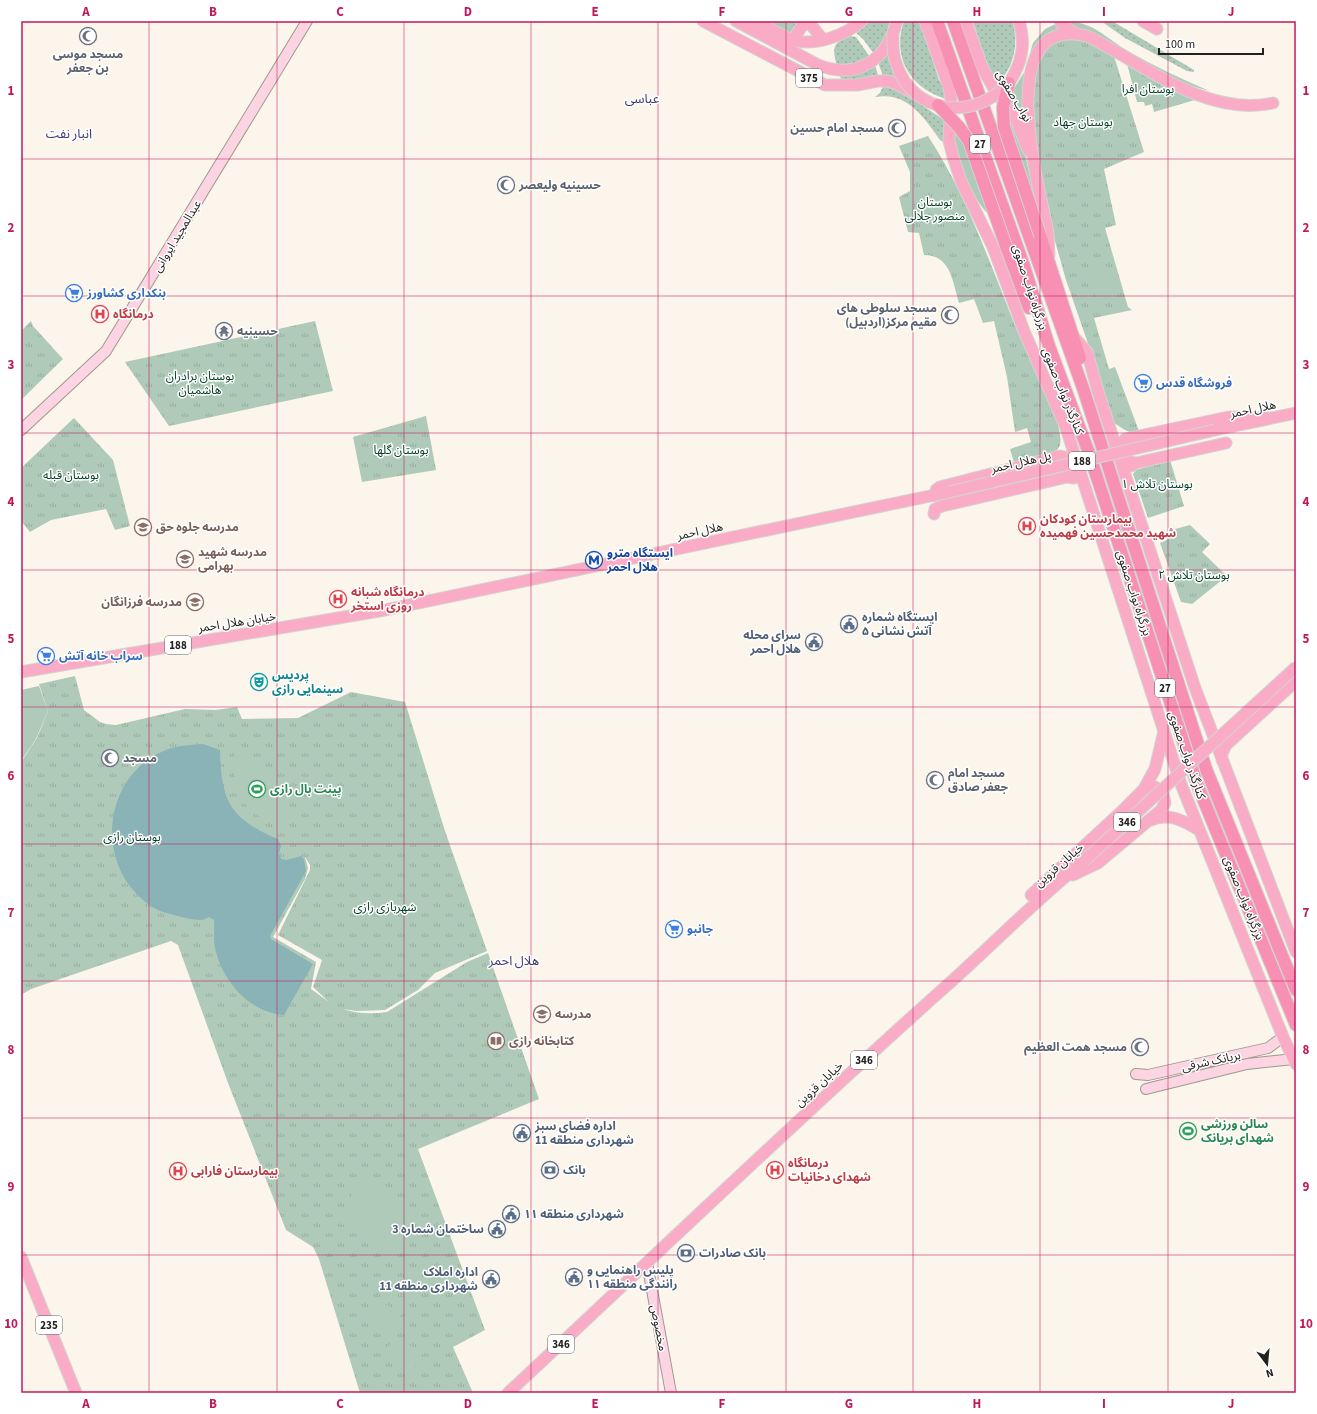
<svg xmlns="http://www.w3.org/2000/svg" width="1317" height="1414" font-family="'Source Sans 3','Noto Sans Arabic',sans-serif">
<style>
.grass{fill:url(#grass-dots)}
.park{fill:url(#park-tufts);fill-rule:evenodd}
.garden{fill:#b0cab9}
.water{fill:#89b3b7}
.lines{fill:none;stroke-linecap:round;stroke-linejoin:round}
.secondary-casing{stroke:#9e988f;stroke-width:12}
.primary-casing{stroke:#d3d3d2;stroke-width:13}
.trunk-casing{stroke:#d3d3d2;stroke-width:14}
.secondary{stroke:#fdd5e2;stroke-width:10}
.primary{stroke:#faacc6;stroke-width:11}
.trunk{stroke:#f890b3;stroke-width:12}
.primary-bridge-casing{stroke:#d3d3d2;stroke-width:13;stroke-linecap:butt}
.trunk-bridge-casing{stroke:#d3d3d2;stroke-width:14;stroke-linecap:butt}
.primary-bridge{stroke:#faacc6;stroke-width:11}
.trunk-bridge{stroke:#f890b3;stroke-width:12}
.grid{fill:none;stroke:#c2185b;stroke-width:1;stroke-opacity:0.55}
.labels{text-anchor:middle;stroke-width:3;stroke-linejoin:round;paint-order:stroke}
.shield{fill:#fff;stroke:#656462;stroke-width:1}
.shield-label{font-size:11px;font-weight:bold;fill:#23211e}
.worship-label{font-size:12px;font-weight:bold;fill:#5b616d;stroke:#fff;text-anchor:start}
.park-label{font-size:12px;fill:#034125;stroke:#fff}
.street-label{font-size:12px;fill:#23211e;stroke:#fff}
.shop-label{font-size:12px;font-weight:bold;fill:#366cbe;stroke:#fff;text-anchor:start}
.health-label{font-size:12px;font-weight:bold;fill:#be3a42;stroke:#fff;text-anchor:start}
.education-label{font-size:12px;font-weight:bold;fill:#785e54;stroke:#fff;text-anchor:start}
.transit-label{font-size:12px;font-weight:bold;fill:#164399;stroke:#fff;text-anchor:start}
.service-label{font-size:12px;font-weight:bold;fill:#4e5e75;stroke:#fff;text-anchor:start}
.culture-label{font-size:12px;font-weight:bold;fill:#0d838f;stroke:#fff;text-anchor:start}
.leisure-label{font-size:12px;font-weight:bold;fill:#27864d;stroke:#fff;text-anchor:start}
.neighbourhood-label{font-size:13px;fill:#3d3874;stroke:#fff}
.neatline{fill:none;stroke:#c2185b;stroke-width:1.5}
.grid-label{font-size:13px;text-anchor:middle;font-weight:bold;fill:#c2185b}
</style>
<defs>
<pattern id="grass-dots" width="8" height="8" patternUnits="userSpaceOnUse"><rect width="8" height="8" fill="#b0cab9"/><path d="M2 2h.1M6 6h.1" fill="none" stroke="#97ad9f" stroke-width="1.8" stroke-linecap="round"/></pattern>
<pattern id="park-tufts" width="24" height="20" patternUnits="userSpaceOnUse"><rect width="24" height="20" fill="#b0cab9"/><path d="M3 7l-1-3M5 7V3M7 7l1-3M15 17l-1-3M17 17v-4M19 17l1-3" fill="none" stroke="#97ad9f"/></pattern>
</defs>
<rect width="100%" height="100%" fill="#fbf5eb"/>
<!-- grass -->
<path class="grass" d="M867,21H890L886,36L874,54L863,39L854,31Z
M904,21H920L939,80L944,86L949,100C912,90 891,59 904,21Z
M973,21H1012L1013,23C1019,48 1013,69 995,87C986,65 980,43 973,21Z
M1101,21H1112L1194,70V72L1187,71L1125,38Z
M850,36L856,37L870,57L859,63L837,66C832,48 832,43 850,36Z
M887,49L901,81L883,76L878,62Z
M875,65L878,75L843,82L839,75H848Z
M883,86L895,87L947,122V142L941,141C924,118 908,91 875,97L880,93Z"/>
<!-- park -->
<path class="park" d="M764,21H802L793,34Z
M1075,36L1113,53L1144,152L1104,169L1116,225L1105,228L1128,307L1132,310L1094,318L1109,369L1115,367L1139,431L1134,434L1125,430L1114,423L1107,408L1092,355L1066,280L1042,195L1033,132V77L1045,47L1053,41Z
M1126,60L1198,99L1154,112L1152,104L1145,106L1144,102H1137Z
M928,136C968,197 991,267 1019,335C1029,358 1065,422 1060,445C1057,457 1026,462 1015,466L1010,449L1031,442L1027,428L1015,432L1007,377L994,321L983,323L974,299L959,303C952,281 951,255 924,255L919,233L908,232L899,197L910,191V172L899,146Z
M31,321L33,326L63,359L21,400V331Z
M315,321L333,391L169,426L125,362Z
M426,416L436,470L362,482L353,437Z
M74,418L113,460L130,526L115,530L106,509L51,520L30,532L21,521V468Z
M1170,460L1184,506L1148,518L1133,474L1136,470Z
M1190,525L1210,544L1202,552L1227,576L1192,604L1181,602L1160,543L1177,535L1175,529Z
M75,676L84,710L100,722L106,724L116,725L185,709L216,710L237,707L242,719L298,718L351,692L405,702L445,831L487,951L435,973L418,990L385,1010L356,1011L343,1009C358,1014 372,1014 387,1012L467,962L488,953L539,1099L418,1149L485,1330L453,1347L473,1393H360L319,1259L313,1247L286,1230L228,1083L178,945L171,941L31,989L21,995V762L37,738L48,711L39,684ZM305,857L310,865V870L278,935L322,960L313,987L329,1002L311,989L316,962L273,937L305,879L308,868Z"/>
<!-- garden -->
<path class="garden" d="M1062,21C1093,21 1103,36 1128,51C1154,66 1181,79 1210,91L1180,83L1082,31C1073,28 1066,31 1057,32C1016,40 1032,89 1023,116L1015,109L1035,199L1011,132L1008,112L1013,90L1025,71L1033,43L1045,29Z
M951,126L961,137L986,202L987,213C963,185 960,160 951,126Z
M1107,266L1116,296L1098,302L1091,271Z
M39,686L48,711L36,739L21,761V690Z
M235,748C266,766 283,789 286,826C278,824 269,822 262,818C236,805 232,775 235,748Z
M361,1179L418,1213L394,1254L337,1221Z
M375,1299L402,1313L392,1330L366,1316Z
M394,1337L423,1352L413,1371L384,1355Z"/>
<!-- water -->
<path class="water" d="M203,744L220,750C221,801 230,819 278,839L281,846L279,853L281,859L287,860L301,856L304,859L306,871L270,936L271,939L313,964L284,1015C249,1013 222,980 215,948C213,938 215,929 214,920L209,917C206,918 204,920 201,920C192,920 182,917 174,915C168,913 161,912 156,909C146,904 136,894 129,885C95,838 114,765 172,748C182,745 193,745 203,744Z"/>
<g class="lines">
<!-- secondary casing -->
<g class="secondary-casing">
<path id="secondary" d="M21,430L106,351L307,21
M1136,1074L1148,1075L1268,1048L1283,1037
M1146,1089L1247,1064L1294,1059
M647,1263L671,1393"/>
</g>
<!-- primary casing -->
<g class="primary-casing">
<path id="primary" d="M703,21L825,85H857L878,81H888L897,84L915,94
M736,21L818,65C857,80 886,61 897,21
M756,21C768,27 780,35 792,40C815,47 845,35 862,21
M808,21L823,40
M925,21L949,87L951,99L949,141L954,160L961,181L993,247L1024,331L1066,428L1181,784L1283,1037L1296,1064
M966,21L982,67L993,87L1017,122L1028,150
M1060,21L1063,26L1075,33
M1143,21L1157,29
M793,40L805,21
M1009,83C1022,63 1026,44 1019,21
M1049,255C1048,246 1049,237 1047,228C1038,184 992,12 1087,36C1143,63 1206,118 1273,103
M1074,337L1087,352L1099,395L1195,688L1296,952
M1215,430L1296,413
M1136,463C1122,461 1115,452 1125,439L1229,417L1271,418
M1131,466L1136,463L1226,443
M936,490L940,487L1060,456L1069,458L1073,468L1071,473L1067,477
M934,514L935,509L942,506L1067,477L1074,478
M21,672L385,610L949,492
M1222,760V753L1226,745L1296,681
M1151,820C1169,812 1184,821 1199,830
M1073,875L1098,863L1161,810L1165,803L1163,793L1155,787L1144,789
M1031,895L1121,812L1144,789L1155,769L1164,731
M21,1257L76,1393
M508,1393C653,1258 796,1120 944,988C991,946 1035,901 1084,861"/>
</g>
<!-- trunk casing -->
<g class="trunk-casing">
<path id="trunk" d="M937,21L1024,266L1049,346L1089,453L1197,784L1296,1025
M953,21L1084,391L1206,769L1296,990
M1040,235L1080,358
M1006,246L1029,308"/>
</g>
<!-- secondary -->
<use href="#secondary" class="secondary"/>
<!-- primary -->
<use href="#primary" class="primary"/>
<!-- trunk -->
<use href="#trunk" class="trunk"/>
<!-- primary-bridge casing -->
<g class="primary-bridge-casing">
<path id="primary-bridge" d="M893,33C893,43 892,53 896,63C913,116 974,121 1009,83
M949,492L1215,430
M1084,861L1296,667"/>
</g>
<!-- trunk-bridge casing -->
<g class="trunk-bridge-casing">
<path id="trunk-bridge" d="M1009,83L1003,107L1004,127L1040,235
M938,105L959,127L969,141L1006,246"/>
</g>
<!-- primary-bridge -->
<use href="#primary-bridge" class="primary-bridge"/>
<!-- trunk-bridge -->
<use href="#trunk-bridge" class="trunk-bridge"/>
</g>
<!-- grid -->
<path class="grid" d="M149,21V1393M277,21V1393M404,21V1393M531,21V1393M658,21V1393M786,21V1393M913,21V1393M1040,21V1393M1168,21V1393M21,159H1296M21,296H1296M21,433H1296M21,570H1296M21,707H1296M21,844H1296M21,981H1296M21,1118H1296M21,1255H1296"/>
<!-- icons -->
<defs>
<g id="mosque-ring" transform="scale(0.9)"><circle r="9.5" fill="#fff" stroke="#6b7280" stroke-width="1.5"/><path d="M3.5-4.9A6 6 0 1 0 3.5 4.9A5 5 0 1 1 3.5-4.9Z" fill="#6b7280"/></g>
<g id="supermarket-ring" transform="scale(0.9)"><circle r="9.5" fill="#fff" stroke="#3f7fe0" stroke-width="1.5"/><path d="M-6-5.5h2.5l.6 2H6L4.5 2H-2.5L-4.4-4H-6ZM-1.5 3.2a1.3 1.3 0 1 0 .1 0ZM3 3.2a1.3 1.3 0 1 0 .1 0Z" fill="#3f7fe0"/></g>
<g id="hospital-ring" transform="scale(0.9)"><circle r="9.5" fill="#fff" stroke="#e0444e" stroke-width="1.5"/><path d="M-5-5h3v3.5h4V-5h3V5h-3V1.5h-4V5h-3Z" fill="#e0444e"/></g>
<g id="temple-ring" transform="scale(0.9)"><circle r="9.5" fill="#fff" stroke="#6b7280" stroke-width="1.5"/><path d="M0-6L5-2H3V0L6.5 2.5H4V6H1.5V3h-3V6H-4V2.5H-6.5L-3 0V-2H-5Z" fill="#6b7280"/></g>
<g id="school-ring" transform="scale(0.9)"><circle r="9.5" fill="#fff" stroke="#8d6e63" stroke-width="1.5"/><path d="M0-5L7-2L0 1L-7-2ZM-4 1L0 2.5L4 1V4Q0 6-4 4Z" fill="#8d6e63"/></g>
<g id="metro-ring" transform="scale(0.9)"><circle r="9.5" fill="#fff" stroke="#1a4fb4" stroke-width="1.5"/><path d="M-5.5 5V-5H-3L0 0L3-5H5.5V5H3V-.5L0 4L-3-.5V5Z" fill="#1a4fb4"/></g>
<g id="civic-ring" transform="scale(0.9)"><circle r="9.5" fill="#fff" stroke="#5c6f8a" stroke-width="1.5"/><path d="M-.6-6.5H3V-4.5H.6V-3L4-1V1h2V6H-6V1h2V-1L-.6-3ZM-1.2 2.5V6h2.4V2.5Z" fill="#5c6f8a"/></g>
<g id="theatre-ring" transform="scale(0.9)"><circle r="9.5" fill="#fff" stroke="#0f9aa8" stroke-width="1.5"/><path d="M-5-5.5Q0-4 5-5.5V0Q5 5 0 6Q-5 5-5 0ZM-3.3-2.5H-1v1.5H-3.3ZM1-2.5H3.3v1.5H1ZM-2.8 1Q0 5.5 2.8 1Z" fill="#0f9aa8"/></g>
<g id="stadium-ring" transform="scale(0.9)"><circle r="9.5" fill="#fff" stroke="#2e9e5b" stroke-width="1.5"/><path d="M0-5a6.5 5 0 1 0 0 10a6.5 5 0 1 0 0-10ZM-3.5-1.8h7v3.6h-7Z" fill="#2e9e5b"/></g>
<g id="library-ring" transform="scale(0.9)"><circle r="9.5" fill="#fff" stroke="#8d6e63" stroke-width="1.5"/><path d="M-6-4Q-3-5.5-.7-3.5V5Q-3 3-6 4ZM6-4Q3-5.5 .7-3.5V5Q3 3 6 4Z" fill="#8d6e63"/></g>
<g id="bank-ring" transform="scale(0.9)"><circle r="9.5" fill="#fff" stroke="#5c6f8a" stroke-width="1.5"/><path d="M-6-4H6V4H-6ZM0-2.3a2.3 2.3 0 1 0 0 4.6a2.3 2.3 0 1 0 0-4.6Z" fill="#5c6f8a"/></g>
</defs>
<g fill-rule="evenodd">
<use href="#mosque-ring" x="88" y="36"/>
<use href="#mosque-ring" x="897" y="128"/>
<use href="#mosque-ring" x="506" y="185"/>
<use href="#supermarket-ring" x="74" y="293"/>
<use href="#hospital-ring" x="100" y="314"/>
<use href="#mosque-ring" x="950" y="315"/>
<use href="#temple-ring" x="224" y="331"/>
<use href="#supermarket-ring" x="1143" y="383"/>
<use href="#hospital-ring" x="1027" y="526"/>
<use href="#school-ring" x="143" y="527"/>
<use href="#school-ring" x="185" y="559"/>
<use href="#metro-ring" x="594" y="560"/>
<use href="#hospital-ring" x="338" y="599"/>
<use href="#school-ring" x="195" y="602"/>
<use href="#civic-ring" x="849" y="624"/>
<use href="#civic-ring" x="814" y="642"/>
<use href="#supermarket-ring" x="46" y="656"/>
<use href="#theatre-ring" x="259" y="682"/>
<use href="#mosque-ring" x="110" y="758"/>
<use href="#mosque-ring" x="935" y="780"/>
<use href="#stadium-ring" x="257" y="789"/>
<use href="#supermarket-ring" x="674" y="929"/>
<use href="#school-ring" x="542" y="1014"/>
<use href="#library-ring" x="496" y="1041"/>
<use href="#mosque-ring" x="1140" y="1047"/>
<use href="#stadium-ring" x="1188" y="1131"/>
<use href="#civic-ring" x="522" y="1133"/>
<use href="#bank-ring" x="550" y="1170"/>
<use href="#hospital-ring" x="775" y="1170"/>
<use href="#hospital-ring" x="178" y="1171"/>
<use href="#civic-ring" x="511" y="1214"/>
<use href="#civic-ring" x="497" y="1229"/>
<use href="#bank-ring" x="686" y="1253"/>
<use href="#civic-ring" x="574" y="1277"/>
<use href="#civic-ring" x="491" y="1279"/>
</g>
<g class="labels">
<!-- shield labels -->
<g class="shield">
<rect x="796" y="69" width="26" height="18" rx="3"/>
<rect x="970" y="135" width="20" height="18" rx="3"/>
<rect x="1069" y="452" width="26" height="18" rx="3"/>
<rect x="165" y="636" width="26" height="18" rx="3"/>
<rect x="1155" y="679" width="20" height="18" rx="3"/>
<rect x="1114" y="813" width="26" height="18" rx="3"/>
<rect x="851" y="1051" width="26" height="18" rx="3"/>
<rect x="36" y="1316" width="26" height="18" rx="3"/>
<rect x="548" y="1335" width="26" height="18" rx="3"/>
</g>
<g class="shield-label">
<text x="809" y="82">375</text>
<text x="980" y="148">27</text>
<text x="1082" y="465">188</text>
<text x="178" y="649">188</text>
<text x="1165" y="692">27</text>
<text x="1127" y="826">346</text>
<text x="864" y="1064">346</text>
<text x="49" y="1329">235</text>
<text x="561" y="1348">346</text>
</g>
<!-- worship labels -->
<g class="worship-label">
<text x="88" y="58" text-anchor="middle">مسجد موسی<tspan x="88" dy="14">بن جعفر</tspan></text>
<text x="884" y="132" text-anchor="end">مسجد امام حسین</text>
<text x="519" y="189">حسینیه ولیعصر</text>
<text x="937" y="312" text-anchor="end">مسجد سلوطی های<tspan x="937" dy="14">مقیم مرکز(اردبیل)</tspan></text>
<text x="237" y="335">حسینیه</text>
<text x="123" y="762">مسجد</text>
<text x="948" y="777">مسجد امام<tspan x="948" dy="14">جعفر صادق</tspan></text>
<text x="1127" y="1051" text-anchor="end">مسجد همت العظیم</text>
</g>
<!-- park labels -->
<g class="park-label">
<text x="1148" y="93">بوستان افرا</text>
<text x="1083" y="126">بوستان جهاد</text>
<text x="935" y="206">بوستان<tspan x="935" dy="14">منصور جلالی</tspan></text>
<text x="200" y="380">بوستان برادران<tspan x="200" dy="14">هاشمیان</tspan></text>
<text x="401" y="454">بوستان گلها</text>
<text x="71" y="479">بوستان قبله</text>
<text x="1157" y="488">بوستان تلاش ۱</text>
<text x="1194" y="579">بوستان تلاش ۲</text>
<text x="132" y="841">بوستان رازی</text>
<text x="385" y="911">شهربازی رازی</text>
</g>
<!-- street labels -->
<g class="street-label">
<text transform="translate(1014 96) rotate(59)" y="4">نواب صفوی</text>
<text transform="translate(177 236) rotate(-59)" y="4">عبدالمجید ایروانی</text>
<text transform="translate(1030 287) rotate(72)" y="4">بزرگراه نواب صفوی</text>
<text transform="translate(1063 391) rotate(68)" y="4">کنارگذر نواب صفوی</text>
<text transform="translate(1253 409) rotate(-12)" y="4">هلال احمر</text>
<text transform="translate(1021 462) rotate(-13)" y="4">پل هلال احمر</text>
<text transform="translate(700 531) rotate(-12)" y="4">هلال احمر</text>
<text transform="translate(1134 593) rotate(72)" y="4">بزرگراه نواب صفوی</text>
<text transform="translate(237 622) rotate(-9)" y="4">خیابان هلال احمر</text>
<text transform="translate(1187 755) rotate(71)" y="4">کنارگذر نواب صفوی</text>
<text transform="translate(1059 865) rotate(-41)" y="4">خیابان قزوین</text>
<text transform="translate(1244 898) rotate(68)" y="4">بزرگراه نواب صفوی</text>
<text transform="translate(1211 1061) rotate(-12)" y="4">بریانک شرقی</text>
<text transform="translate(819 1084) rotate(-43)" y="4">خیابان قزوین</text>
<text transform="translate(659 1328) rotate(79)" y="4">مخصوص</text>
</g>
<!-- shop labels -->
<g class="shop-label">
<text x="87" y="297">بنکداری کشاورز</text>
<text x="1156" y="387">فروشگاه قدس</text>
<text x="59" y="660">سراب خانه آتش</text>
<text x="687" y="933">جانبو</text>
</g>
<!-- health labels -->
<g class="health-label">
<text x="113" y="318">درمانگاه</text>
<text x="1040" y="523">بیمارستان کودکان<tspan x="1040" dy="14">شهید محمدحسین فهمیده</tspan></text>
<text x="351" y="596">درمانگاه شبانه<tspan x="351" dy="14">روزی استخر</tspan></text>
<text x="788" y="1167">درمانگاه<tspan x="788" dy="14">شهدای دخانیات</tspan></text>
<text x="191" y="1175">بیمارستان فارابی</text>
</g>
<!-- education labels -->
<g class="education-label">
<text x="156" y="531">مدرسه جلوه حق</text>
<text x="198" y="556">مدرسه شهید<tspan x="198" dy="14">بهرامی</tspan></text>
<text x="182" y="606" text-anchor="end">مدرسه فرزانگان</text>
<text x="555" y="1018">مدرسه</text>
<text x="509" y="1045">کتابخانه رازی</text>
</g>
<!-- transit labels -->
<g class="transit-label">
<text x="607" y="557">ایستگاه مترو<tspan x="607" dy="14">هلال احمر</tspan></text>
</g>
<!-- service labels -->
<g class="service-label">
<text x="862" y="621">ایستگاه شماره<tspan x="862" dy="14">۵ آتش نشانی</tspan></text>
<text x="801" y="639" text-anchor="end">سرای محله<tspan x="801" dy="14">هلال احمر</tspan></text>
<text x="535" y="1130">اداره فضای سبز<tspan x="535" dy="14">شهرداری منطقه 11</tspan></text>
<text x="563" y="1174">بانک</text>
<text x="524" y="1218">شهرداری منطقه ۱۱</text>
<text x="484" y="1233" text-anchor="end">ساختمان شماره 3</text>
<text x="699" y="1257">بانک صادرات</text>
<text x="587" y="1274">پلیس راهنمایی و<tspan x="587" dy="14">رانندگی منطقه ۱۱</tspan></text>
<text x="478" y="1276" text-anchor="end">اداره املاک<tspan x="478" dy="14">شهرداری منطقه 11</tspan></text>
</g>
<!-- culture labels -->
<g class="culture-label">
<text x="272" y="679">پردیس<tspan x="272" dy="14">سینمایی رازی</tspan></text>
</g>
<!-- leisure labels -->
<g class="leisure-label">
<text x="270" y="793">پینت بال رازی</text>
<text x="1201" y="1128">سالن ورزشی<tspan x="1201" dy="14">شهدای بریانک</tspan></text>
</g>
<!-- neighbourhood labels -->
<g class="neighbourhood-label">
<text x="642" y="103">عباسی</text>
<text x="69" y="138">انبار نفت</text>
<text x="514" y="965">هلال احمر</text>
</g>
</g>
<!-- border -->
<rect width="1317" height="1414" fill="none" stroke="#ffffff" stroke-width="44"/>
<!-- north arrow -->
<g transform="translate(1267 1364) rotate(164)" stroke="#ffffff" stroke-width="3" paint-order="stroke">
<path d="M0-3L7 15L0 10L-7 15Z" fill="#23211e"/>
<text y="-6" font-size="11" font-weight="bold" text-anchor="middle" fill="#23211e">N</text>
</g>
<!-- scale -->
<path d="M1159 48v6h104v-6" fill="none" stroke="#23211e" stroke-width="2"/>
<text x="1165" y="48" font-size="12" fill="#23211e" stroke="#ffffff" stroke-width="3" paint-order="stroke">100 m</text>
<rect x="22" y="22" width="1273" height="1370" class="neatline"/>
<g class="grid-label">
<text x="86" y="16">A</text>
<text x="213" y="16">B</text>
<text x="340" y="16">C</text>
<text x="468" y="16">D</text>
<text x="595" y="16">E</text>
<text x="722" y="16">F</text>
<text x="849" y="16">G</text>
<text x="977" y="16">H</text>
<text x="1104" y="16">I</text>
<text x="1231" y="16">J</text>
<text x="11" y="95">1</text>
<text x="1306" y="95">1</text>
<text x="11" y="232">2</text>
<text x="1306" y="232">2</text>
<text x="11" y="369">3</text>
<text x="1306" y="369">3</text>
<text x="11" y="506">4</text>
<text x="1306" y="506">4</text>
<text x="11" y="643">5</text>
<text x="1306" y="643">5</text>
<text x="11" y="780">6</text>
<text x="1306" y="780">6</text>
<text x="11" y="917">7</text>
<text x="1306" y="917">7</text>
<text x="11" y="1054">8</text>
<text x="1306" y="1054">8</text>
<text x="11" y="1191">9</text>
<text x="1306" y="1191">9</text>
<text x="11" y="1328">10</text>
<text x="1306" y="1328">10</text>
<text x="86" y="1408">A</text>
<text x="213" y="1408">B</text>
<text x="340" y="1408">C</text>
<text x="468" y="1408">D</text>
<text x="595" y="1408">E</text>
<text x="722" y="1408">F</text>
<text x="849" y="1408">G</text>
<text x="977" y="1408">H</text>
<text x="1104" y="1408">I</text>
<text x="1231" y="1408">J</text>
</g>
</svg>
